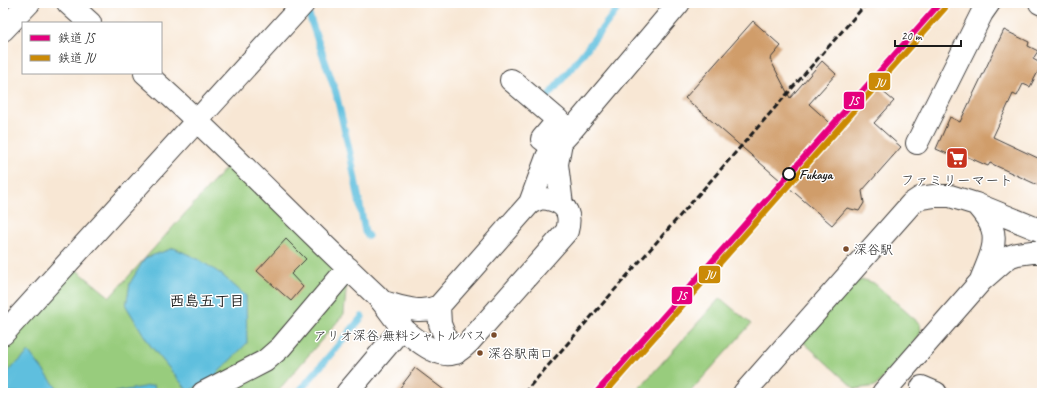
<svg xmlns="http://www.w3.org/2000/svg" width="1045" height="396" font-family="Caveat,'Klee One',sans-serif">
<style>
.green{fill:#98cc7d;stroke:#5a744c}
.water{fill:#5fbfde;stroke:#3e6e7d}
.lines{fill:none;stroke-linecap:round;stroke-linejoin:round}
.stream{stroke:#5fbfde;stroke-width:7}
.building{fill:#d09d6b}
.minor-casing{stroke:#3d3a38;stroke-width:24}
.minor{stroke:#fff;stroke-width:22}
.rail{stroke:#1c1c1c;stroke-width:3;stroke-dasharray:6 3;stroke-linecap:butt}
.rail-1-casing{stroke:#fff;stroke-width:9}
.rail-2-casing{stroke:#fff;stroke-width:9}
.rail-1{stroke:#e5007d;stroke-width:6}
.rail-2{stroke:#cb8a06;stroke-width:6}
.stop-dot{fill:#fff;stroke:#1c1c1c;stroke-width:2}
.bus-dot{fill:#7a4b2a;stroke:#fff;stroke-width:1.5}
.labels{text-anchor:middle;stroke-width:3;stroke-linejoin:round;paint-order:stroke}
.bus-label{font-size:13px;fill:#1c1c1c;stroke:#fff;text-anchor:start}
.stop-label{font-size:14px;font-weight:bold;fill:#1c1c1c;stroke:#fff;text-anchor:start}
.poi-label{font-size:14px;fill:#1c1c1c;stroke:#fff}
.neighbourhood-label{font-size:15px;font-weight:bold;fill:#1c1c1c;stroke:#fff}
.line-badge{stroke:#fff;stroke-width:1.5}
.badge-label{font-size:11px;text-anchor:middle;font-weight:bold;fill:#fff}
</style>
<rect width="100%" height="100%" fill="#fff"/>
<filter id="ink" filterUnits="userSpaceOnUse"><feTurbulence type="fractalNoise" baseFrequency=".025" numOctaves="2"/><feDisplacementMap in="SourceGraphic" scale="8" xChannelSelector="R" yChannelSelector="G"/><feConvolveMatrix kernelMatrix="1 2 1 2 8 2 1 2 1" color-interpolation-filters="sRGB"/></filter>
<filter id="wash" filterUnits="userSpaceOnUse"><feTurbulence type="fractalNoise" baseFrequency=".012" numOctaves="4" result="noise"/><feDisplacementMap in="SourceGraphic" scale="16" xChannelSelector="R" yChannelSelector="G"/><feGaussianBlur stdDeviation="0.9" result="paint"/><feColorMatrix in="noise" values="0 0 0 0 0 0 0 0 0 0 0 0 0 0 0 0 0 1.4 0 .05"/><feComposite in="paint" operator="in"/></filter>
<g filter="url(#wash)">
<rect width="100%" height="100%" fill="#f8e7d4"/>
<!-- green -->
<path class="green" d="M235,158L348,268L344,314L276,393H3V334L68,263L110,297Z
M865,280L874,283L920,324L921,331L919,337L876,386L855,389L801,340L855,281Z
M720,298L751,324L689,393H635Z"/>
<!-- water -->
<path class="water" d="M174,248L198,259L221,274L246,296L247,343L211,380L188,391L150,345L126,306L130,283L145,258Z
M29,352L57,388L66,393H3V376Z
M154,385L156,393H111Z"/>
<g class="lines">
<!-- stream -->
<path class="stream" d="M308,12L336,93L351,158L365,232L368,236
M544,101L574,65L622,3
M298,393L362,317"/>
</g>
<g id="blocks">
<!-- building -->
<path class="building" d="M753,21L781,46L770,59L790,98L822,61L836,74L809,104L838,130L876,86L894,101L874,123L901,147L862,191L864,203L859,211L847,208L832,225L685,98Z
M1004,30L1029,42L1028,46L1038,51L1033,59L1042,64L1030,87L1023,84L1017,96L1013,94L993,137L1042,160V187L990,163L988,166L959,153L957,158L936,149L950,117L960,122Z
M286,239L306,259L291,274L303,287L291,301L257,271Z
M415,368L448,393H396Z"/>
</g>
</g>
<g filter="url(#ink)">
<use href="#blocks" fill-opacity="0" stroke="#3d3a38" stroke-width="1"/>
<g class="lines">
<!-- minor casing -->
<g class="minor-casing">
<path id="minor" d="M68,3L90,23
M1040,3L1042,4
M3,30L29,3
M145,73C163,89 181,105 198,122C258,179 316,239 376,295C386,305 392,316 401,326C406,333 427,348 435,351C450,358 458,353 469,342L567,231C571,216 568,205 552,200C548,199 543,198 539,199C536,200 533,202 530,203L439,306C420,315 402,307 383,302
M511,80L558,120L542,139L547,143L563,124
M561,142L557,164L562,205
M917,143L982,13L989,3
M530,203L547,157L571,131L679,3
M976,204C982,211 989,219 992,228C998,245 987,264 981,280
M439,306L440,324L446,339L456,353
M3,334L304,3
M922,387L936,393
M203,393L265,361L281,347L348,268
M347,393L402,328
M744,393L911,204L920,198L934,196H950L976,204L1042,231
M883,393L981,281L1005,260L1011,256L1017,254L1032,252H1042"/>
</g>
<!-- minor -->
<use href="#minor" class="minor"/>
<!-- rail -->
<path class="rail" d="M524,393L867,3"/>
<!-- rail-1 casing -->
<g class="rail-1-casing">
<path id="rail-1" d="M596,393L940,3"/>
</g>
<!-- rail-2 casing -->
<g class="rail-2-casing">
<path id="rail-2" d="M605,393L945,8"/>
</g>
<!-- rail-1 -->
<use href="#rail-1" class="rail-1"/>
<!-- rail-2 -->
<use href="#rail-2" class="rail-2"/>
</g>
</g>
<!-- icons -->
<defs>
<g id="supermarket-square" transform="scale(1.15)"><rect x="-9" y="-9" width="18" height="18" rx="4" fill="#c8321e" stroke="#fff"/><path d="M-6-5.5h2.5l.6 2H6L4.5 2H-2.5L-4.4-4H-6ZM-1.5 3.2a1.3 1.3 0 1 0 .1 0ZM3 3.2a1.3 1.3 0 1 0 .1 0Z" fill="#fff"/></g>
</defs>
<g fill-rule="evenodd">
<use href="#supermarket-square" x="957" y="158"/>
</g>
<!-- markers -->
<circle class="stop-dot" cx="789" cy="174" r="6"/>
<g class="bus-dot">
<circle cx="846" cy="249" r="3.5"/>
<circle cx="494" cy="335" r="3.5"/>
<circle cx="480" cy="353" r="3.5"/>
</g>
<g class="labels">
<!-- bus labels -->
<g class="bus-label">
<text x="854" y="254">深谷駅</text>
<text x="486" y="340" text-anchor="end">アリオ深谷 無料シャトルバス</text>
<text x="488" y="358">深谷駅南口</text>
</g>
<!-- stop labels -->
<g class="stop-label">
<text x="799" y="179">Fukaya</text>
</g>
<!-- poi labels -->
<g class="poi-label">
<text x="957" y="185">ファミリーマート</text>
</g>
<!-- neighbourhood labels -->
<g class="neighbourhood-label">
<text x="207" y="306">西島五丁目</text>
</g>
</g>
<g class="line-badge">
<rect x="868" y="72" width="23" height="19" rx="4" fill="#cb8a06"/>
<rect x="843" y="91" width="22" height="19" rx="4" fill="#e5007d"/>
<rect x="698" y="265" width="23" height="19" rx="4" fill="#cb8a06"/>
<rect x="671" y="286" width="22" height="19" rx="4" fill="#e5007d"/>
</g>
<g class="badge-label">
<text x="880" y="86">JU</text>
<text x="854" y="104">JS</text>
<text x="710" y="278">JU</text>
<text x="682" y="299">JS</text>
</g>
<!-- margin -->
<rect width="1045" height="396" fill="none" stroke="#fff" stroke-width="16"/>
<!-- legend -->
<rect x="22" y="22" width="140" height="52" fill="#ffffff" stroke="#a4a4a4"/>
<rect x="30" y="35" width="20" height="6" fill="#e5007d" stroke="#a4a4a4"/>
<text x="58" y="42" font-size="12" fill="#1c1c1c">鉄道 JS</text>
<rect x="30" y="55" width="20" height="6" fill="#cb8a06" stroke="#a4a4a4"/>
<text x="58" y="62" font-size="12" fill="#1c1c1c">鉄道 JU</text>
<!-- scale -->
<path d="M895 40v6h66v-6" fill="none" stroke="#1c1c1c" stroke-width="2"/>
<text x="901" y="40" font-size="12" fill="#1c1c1c" stroke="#ffffff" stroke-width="3" paint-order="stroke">20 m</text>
</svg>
